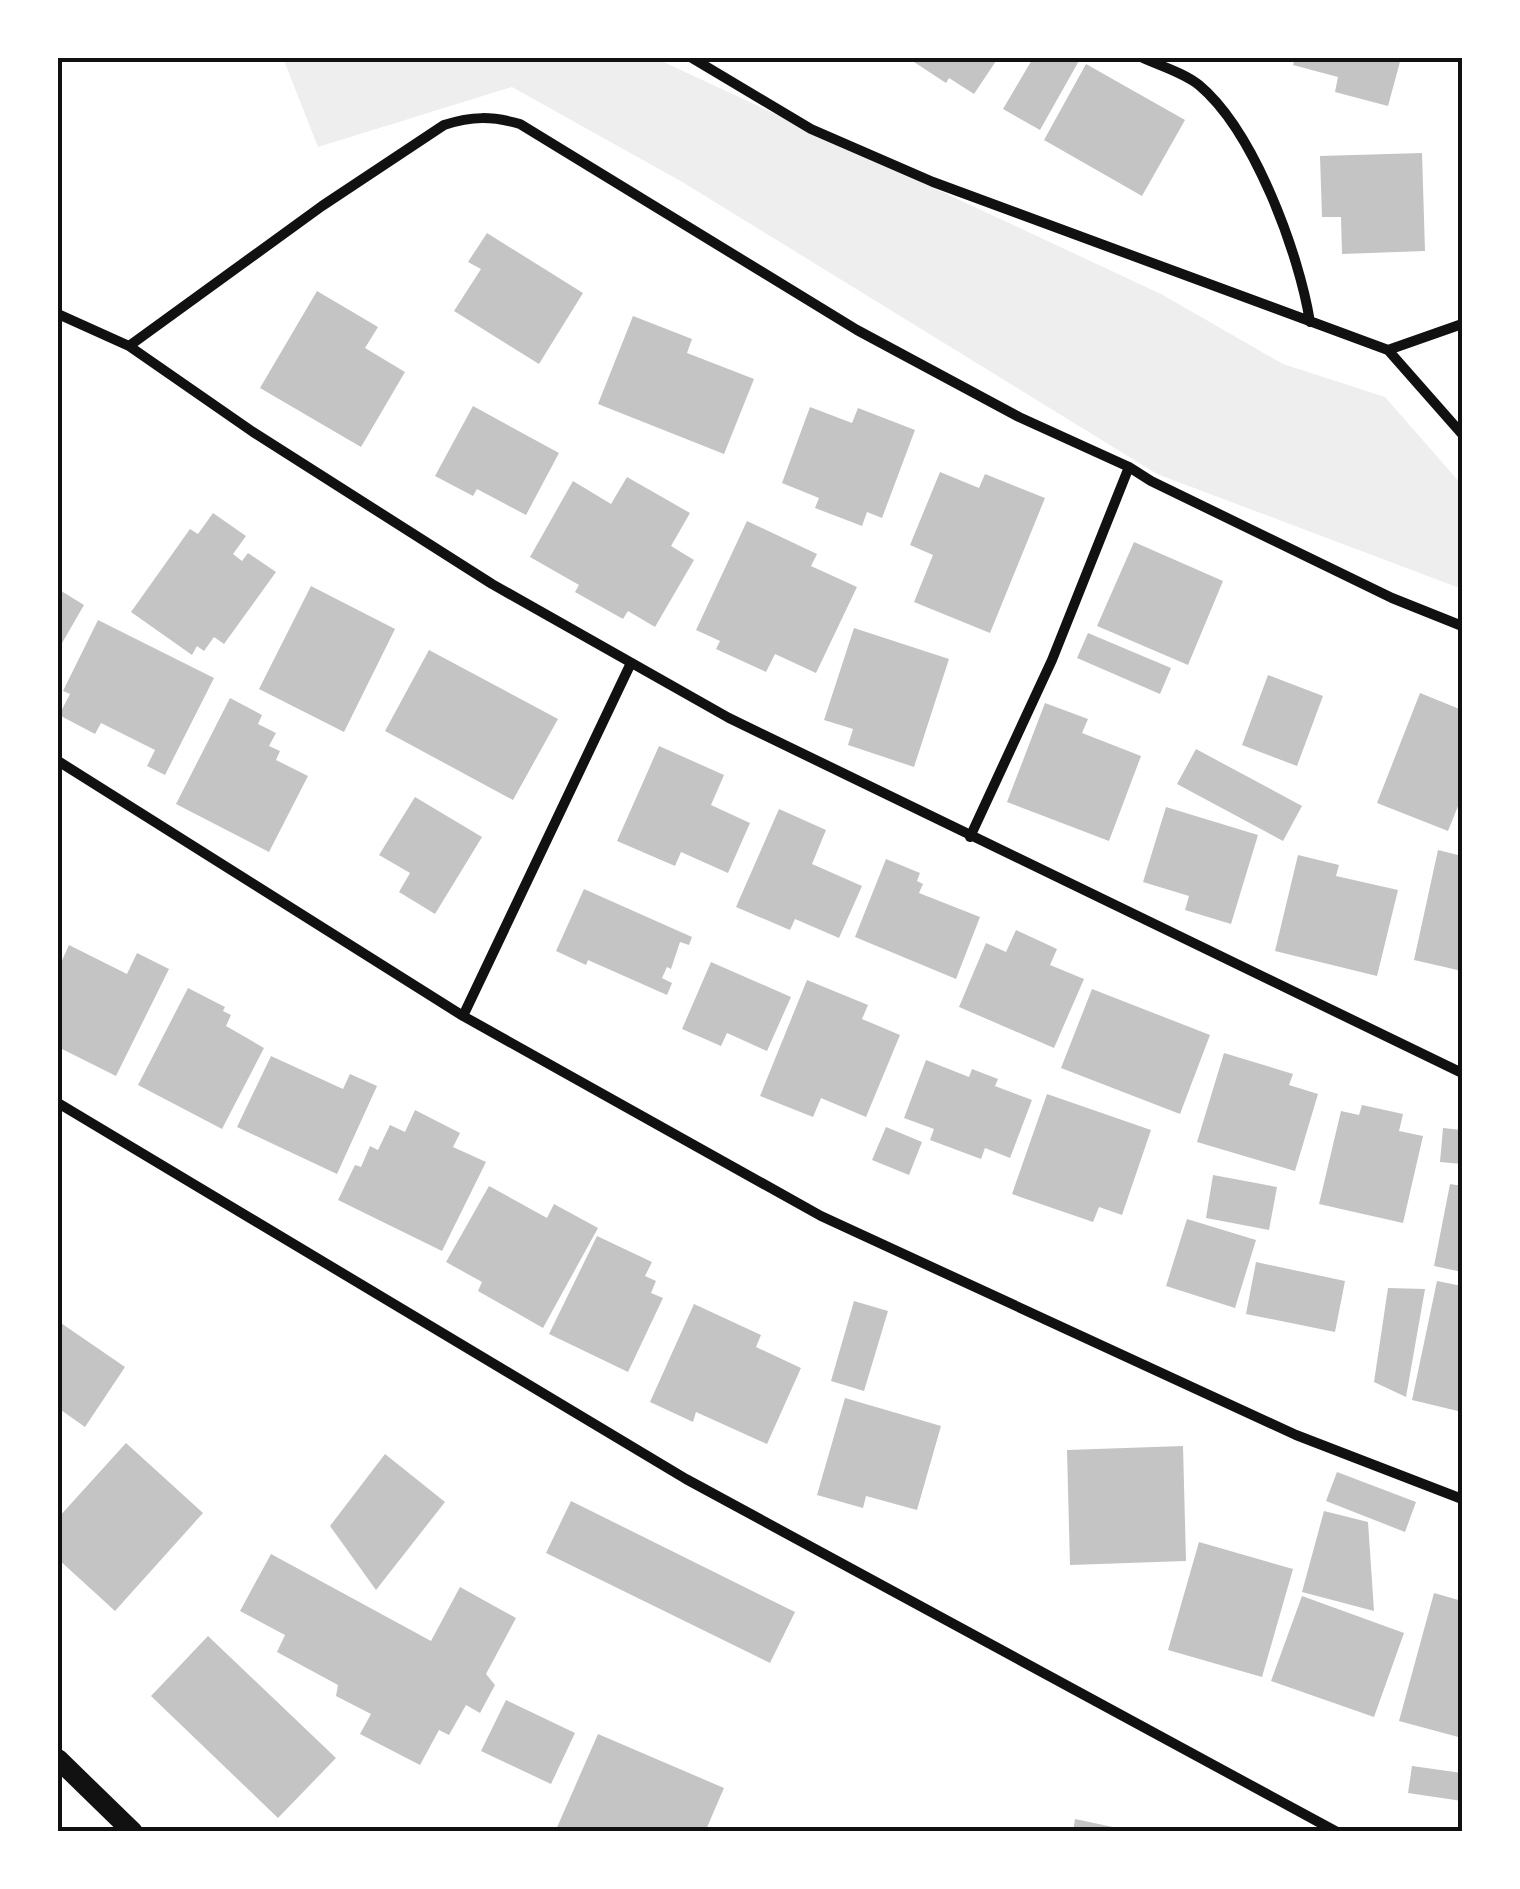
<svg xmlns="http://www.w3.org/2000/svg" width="1520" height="1889" font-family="'Roboto Serif',serif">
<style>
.green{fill:#eee}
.building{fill:#c4c4c4}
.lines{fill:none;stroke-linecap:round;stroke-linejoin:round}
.minor{stroke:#111;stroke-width:10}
.secondary{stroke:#111;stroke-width:20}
.neatline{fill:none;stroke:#111;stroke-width:4}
</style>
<rect width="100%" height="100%" fill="#fff"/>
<!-- green -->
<path class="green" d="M283,58H655L1161,294L1283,364L1385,397L1462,485V589L1157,474L684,183L512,87L318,147Z"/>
<!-- building -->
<path class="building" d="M917,58H998L974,94L949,78L946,83L914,62Z
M1033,58L1080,59L1040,130L1003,109Z
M1295,58H1401L1388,106L1335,92L1338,77L1293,65Z
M1086,64L1185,120L1142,196L1044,140Z
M1422,153L1425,251L1342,254L1341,217H1322L1320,156Z
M487,233L583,293L539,364L454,311L481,269L468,262Z
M317,291L378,327L365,348L405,372L361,447L260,388Z
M633,316L692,339L687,353L754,379L724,454L598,404Z
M473,406L559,453L526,515L477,489L473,496L435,476Z
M810,407L852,423L858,408L915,430L882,518L867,512L862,526L815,508L819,498L782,483Z
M940,472L979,488L985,474L1045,498L990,633L914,602L933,555L910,545Z
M627,477L690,513L671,546L694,560L655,627L628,611L623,619L575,592L579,585L530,557L573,481L611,504Z
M213,513L246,536L233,554L242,561L248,553L276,572L224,644L214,637L204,651L197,646L192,655L131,612L190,529L198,534Z
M747,521L817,554L811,566L857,587L816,673L775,654L766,672L716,649L720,641L696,630Z
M1134,542L1223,581L1188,665L1097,626Z
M311,586L395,629L344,732L259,689Z
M58,589L84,605L58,650Z
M98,620L214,678L165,775L147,766L155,750L101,723L95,734L59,715L70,694L63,691Z
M854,628L949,659L914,767L848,745L853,729L824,720Z
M1088,633L1171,668L1160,694L1077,658Z
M429,650L558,719L513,800L385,731Z
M1268,675L1323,696L1297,766L1242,745Z
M1420,693L1462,710V803L1460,801L1448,831L1377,803Z
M230,698L262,715L258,724L276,733L269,746L280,751L276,760L308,776L269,852L176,804Z
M1045,703L1088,719L1082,733L1141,756L1109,841L1007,802Z
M659,746L724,775L711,805L750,823L728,873L681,852L675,866L617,841Z
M1196,749L1302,806L1283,841L1177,784Z
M415,797L482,837L435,914L399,892L410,873L379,855Z
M1166,807L1258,835L1231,924L1185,910L1189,896L1143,882Z
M779,809L826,830L812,864L862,886L839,938L795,919L790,930L736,907Z
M1438,850L1462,856V971L1414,960Z
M1298,855L1339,865L1336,876L1398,890L1377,976L1275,951Z
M886,859L920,873L917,881L923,884L919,893L980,917L956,979L855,937Z
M584,889L692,937L689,945L680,942L671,969L667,967L662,978L672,983L667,995L588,960L586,965L556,951Z
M1016,930L1057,949L1050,965L1084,979L1054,1048L959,1007L986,943L1006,952Z
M69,945L127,974L137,953L169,969L116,1076L58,1047V969Z
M711,962L791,997L767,1051L727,1033L721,1046L682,1029Z
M807,980L868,1005L862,1019L900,1035L866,1117L821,1098L813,1117L760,1096Z
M188,988L225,1007L223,1011L231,1015L226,1026L264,1048L222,1129L138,1085Z
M1092,989L1210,1035L1180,1114L1061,1068Z
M1224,1053L1293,1074L1289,1085L1318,1094L1295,1171L1197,1142Z
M271,1056L343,1089L350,1074L377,1086L337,1174L237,1127Z
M926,1060L969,1077L972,1069L998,1079L995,1086L1032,1100L1010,1158L985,1148L981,1159L930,1140L934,1129L904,1118Z
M1047,1094L1151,1130L1122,1215L1099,1207L1093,1222L1012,1194Z
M1362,1105L1403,1114L1399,1131L1423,1136L1403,1223L1319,1204L1341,1111L1359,1115Z
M415,1110L460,1133L453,1147L486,1162L442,1251L338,1200L355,1165L361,1167L370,1146L378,1150L390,1125L405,1132Z
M886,1127L922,1142L909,1175L872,1160Z
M1443,1128L1462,1130V1164L1440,1162Z
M1213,1175L1277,1187L1269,1230L1206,1218Z
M1450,1184L1462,1186V1272L1434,1266Z
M489,1186L547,1218L554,1204L598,1228L543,1328L478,1291L482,1282L446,1262Z
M1187,1219L1256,1240L1235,1308L1166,1286Z
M597,1236L652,1262L645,1276L656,1281L651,1293L663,1298L628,1372L549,1334Z
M1256,1262L1345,1281L1335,1332L1246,1314Z
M1437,1281L1462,1286V1412L1412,1400Z
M1388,1288L1425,1289L1406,1397L1374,1382Z
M854,1301L888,1311L864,1391L831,1381Z
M694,1304L761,1335L756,1347L801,1368L767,1444L696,1412L693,1422L650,1402Z
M58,1321L125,1367L85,1427L58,1408Z
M845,1398L941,1426L917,1510L866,1496L863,1508L817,1495Z
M126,1443L203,1513L115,1611L58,1559V1518Z
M1183,1446L1186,1561L1070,1565L1067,1450Z
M385,1454L445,1502L376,1590L330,1526Z
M1337,1472L1416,1502L1405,1532L1326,1501Z
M571,1501L795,1612L770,1663L546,1553Z
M1324,1511L1368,1522L1374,1611L1302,1592Z
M1199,1542L1293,1569L1262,1677L1168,1650Z
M271,1554L431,1641L460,1587L516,1618L486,1674L495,1685L480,1713L466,1705L449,1735L439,1730L420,1765L360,1734L371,1714L336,1696L338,1685L277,1652L285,1635L240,1611Z
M1434,1593L1462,1601V1738L1399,1721Z
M1302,1596L1404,1633L1374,1717L1271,1681Z
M208,1636L336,1758L278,1818L151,1696Z
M506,1700L575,1733L551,1784L481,1751Z
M598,1734L724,1788L705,1832H555Z
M1412,1766L1462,1773V1801L1408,1793Z
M1075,1819L1127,1830V1832H1073Z"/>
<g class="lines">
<!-- minor -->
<path class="minor" d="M692,58L811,129L933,182L1388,350L1462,324
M1143,58C1161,66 1184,73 1199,85C1254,131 1299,253 1310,322
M58,314L129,346L253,432L492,584L729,718L1462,1073
M129,346L322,206L444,125C472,116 492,116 520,124L857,330L1019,417L1129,467L1151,481L1392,598L1462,626
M1388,350L1462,434
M58,761L463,1016L821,1216L1296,1435L1462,1499
M970,837L1052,660L1129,467
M463,1016L631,663
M58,1103L686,1479L1337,1832"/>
<!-- secondary -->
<path class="secondary" d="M58,1759L133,1832"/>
</g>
<!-- border -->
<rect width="1520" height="1889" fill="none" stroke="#ffffff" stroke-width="120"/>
<rect x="60" y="60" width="1400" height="1769" class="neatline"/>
</svg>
